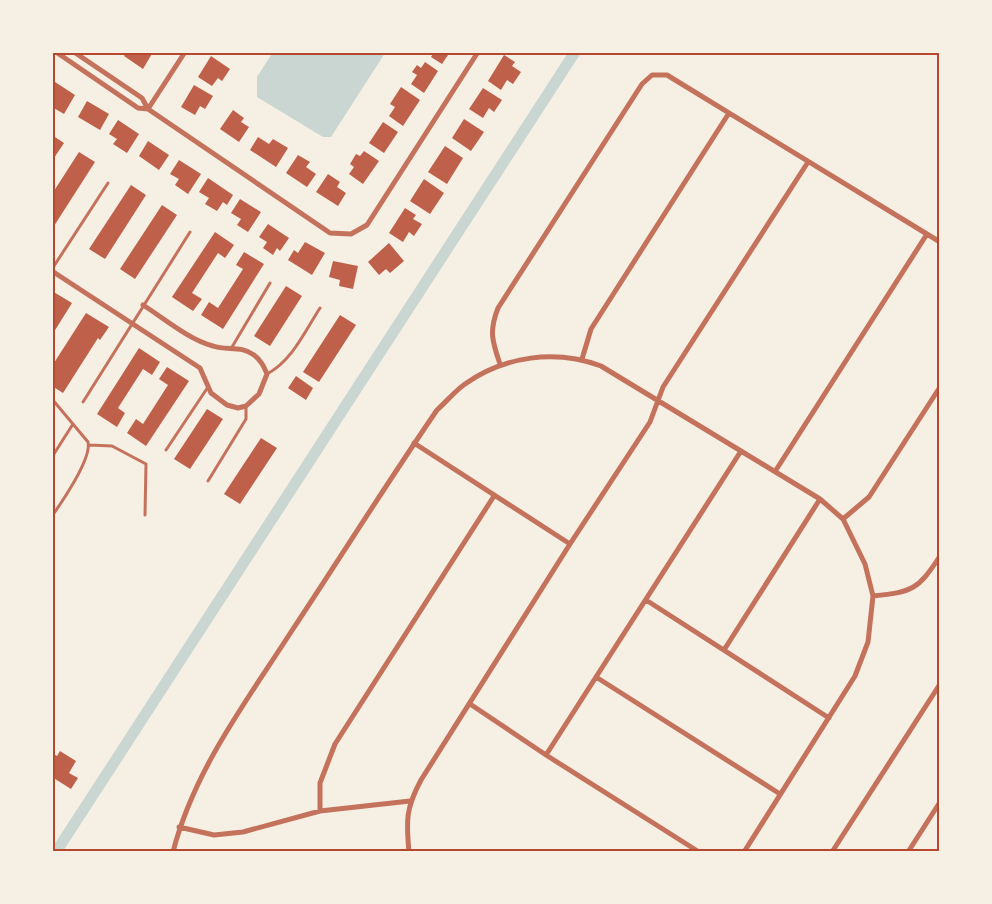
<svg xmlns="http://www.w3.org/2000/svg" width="992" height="904" font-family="Merriweather,serif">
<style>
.water{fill:#c9d6d2}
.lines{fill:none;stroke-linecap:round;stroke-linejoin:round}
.canal{stroke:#c9d6d2;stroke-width:11}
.building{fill:#bf614a}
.service{stroke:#c5725c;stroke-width:3}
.minor{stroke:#c5725c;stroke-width:5}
.neatline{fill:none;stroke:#b5482f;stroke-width:2}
</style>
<rect width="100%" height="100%" fill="#f6efe4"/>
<!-- water -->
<path class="water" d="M273,52H385V53L331,137H323L257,97V77Z"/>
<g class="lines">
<!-- canal -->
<path class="canal" d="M56,852L575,52"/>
</g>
<!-- building -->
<path class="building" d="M126,52H153L143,69L124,56Z
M434,52H450L442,64L431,57Z
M504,55L515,62L512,66L521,72L513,84L507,80L501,90L488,81Z
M211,56L230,69L222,81L218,78L212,86L198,77Z
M425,62L438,71L424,93L411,84L417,75L412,72L417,65L421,68Z
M55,82L75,95L64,114L52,107V86Z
M194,85L213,96L205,109L200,106L195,115L181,107Z
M401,87L420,100L403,126L389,116L395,107L390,104Z
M483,88L502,100L494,112L489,108L483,118L469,109Z
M87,101L109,114L100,130L78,117Z
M233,110L244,118L241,122L249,127L239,142L220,129Z
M464,119L484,132L471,151L452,138Z
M118,120L139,134L127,153L113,144L117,139L109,134Z
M383,122L398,132L384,153L369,143Z
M52,135L64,143L52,161Z
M258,137L269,144L273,139L288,148L276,167L250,150Z
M148,141L169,155L159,170L139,156Z
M445,146L463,158L447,184L428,172Z
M364,151L379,161L363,184L349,174L354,167L350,164L356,154L360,156Z
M79,152L95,162L54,226L52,194Z
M298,155L310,162L306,167L316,174L307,187L286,173Z
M179,160L201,174L188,194L175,185L179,179L170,174Z
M328,174L340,182L337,187L346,193L338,206L316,192Z
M208,178L233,195L227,205L223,202L217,211L205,204L209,198L199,192Z
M424,179L444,193L430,214L410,201Z
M131,185L146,195L105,259L89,249Z
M240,199L261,212L248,232L237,225L241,219L231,213Z
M162,205L177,215L135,279L120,269Z
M405,208L416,215L413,219L422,224L414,236L409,232L403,242L389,233Z
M268,224L289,238L280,251L277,248L273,255L263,248L267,242L259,237Z
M215,232L234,245L225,258L218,253L192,293L202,299L193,311L172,297Z
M305,242L325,253L312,275L288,260L294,250L298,253Z
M389,243L404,261L390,273L386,269L379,275L368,262Z
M244,252L264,264L223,329L201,315L209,302L218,308L243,269L236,265Z
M333,261L358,266L353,289L339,286L340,280L329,277Z
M286,286L302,296L270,346L254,336Z
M52,291L72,303L52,335Z
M86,313L109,327L100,340L98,338L63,393L52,386V366Z
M340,315L356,325L319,382L303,372Z
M139,348L160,362L152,375L143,369L118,408L125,413L117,427L97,414Z
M167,367L189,381L146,446L127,433L136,419L143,424L168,385L159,379Z
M296,376L313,388L306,400L288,388Z
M207,409L223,419L190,469L174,459Z
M261,438L277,448L240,504L224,494Z
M60,751L76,761L69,773L78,778L71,789L52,777V753L57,756Z"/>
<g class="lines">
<!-- service -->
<path class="service" d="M52,269L108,183
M232,347L270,283
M267,374C292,361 305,331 320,308
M52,399L88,442C92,458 62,502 52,516
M83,402L190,232
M89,445L112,446L146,464L145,515
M166,450L208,387
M52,457L73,424
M208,481L246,419V406
M52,671V677"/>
<!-- minor -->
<path class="minor" d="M56,52L138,108L148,109
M74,52L142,98L148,109L330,233L351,234L367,225L478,52
M148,109L185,52
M52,271L200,368L211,393L227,405L238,408L246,406L259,394L267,374C264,367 261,360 254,355C241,345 227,351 213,346C188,339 165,319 143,305
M582,359L591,329L729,113
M500,364C492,341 489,331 498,308L642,84L652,75H667L940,242
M414,443L570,544
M776,470L927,234
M843,519L869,497L940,387
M873,596C912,592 918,590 940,556
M646,600L829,718
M724,650L820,499
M596,677L780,794
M470,704L546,755L699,852
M546,755L741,451
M320,811V783L335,744L494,496
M179,827L214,835L243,832L320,811L410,801
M173,852C194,770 246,702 291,632C340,558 387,483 437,410C446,402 455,391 465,384C505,356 555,349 601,366L820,499L843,519L865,564L873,596L868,642L855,676L744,852
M409,852C406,820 406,808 421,780L570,544L650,422L663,387L808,162
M832,852L940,684
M908,852L940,802"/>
</g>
<!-- border -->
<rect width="992" height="904" fill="none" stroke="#f6efe4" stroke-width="108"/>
<rect x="54" y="54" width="884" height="796" class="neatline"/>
</svg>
